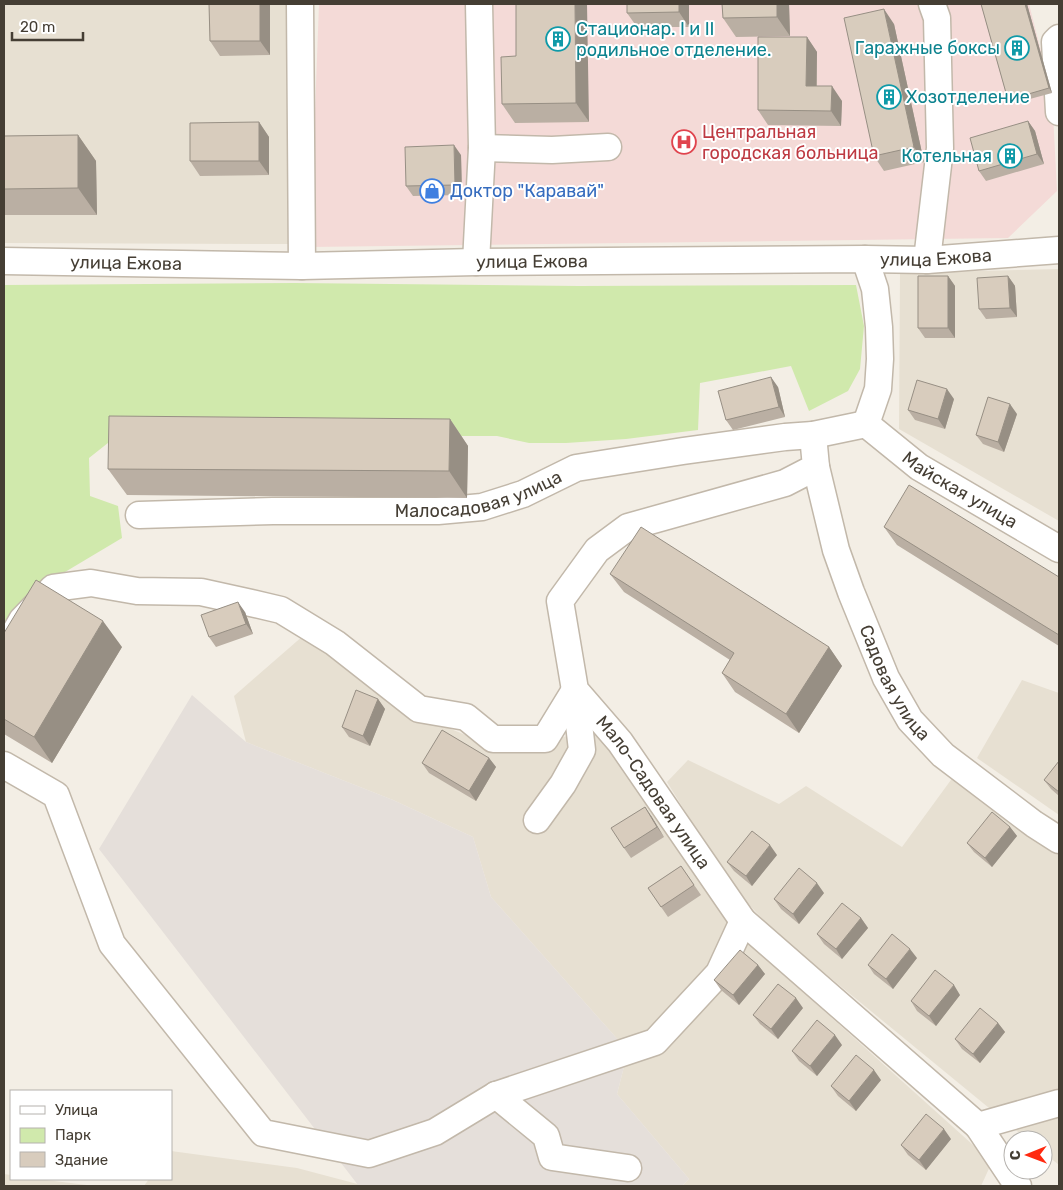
<svg xmlns="http://www.w3.org/2000/svg" width="1063" height="1190" font-family="Rubik,sans-serif">
<style>
.residential{fill:#e7e0d2}
.industrial{fill:#e5dfda}
.medical{fill:#f4dad7}
.green{fill:#d0e9ac}
.lines{fill:none;stroke-linecap:round;stroke-linejoin:round}
.minor-casing{stroke:#c2b8aa;stroke-width:29}
.minor{stroke:#fff;stroke-width:26}
.wall{fill:#baafa3}
.shaded-wall{fill:#978f84}
.building{fill:#d8ccbd;stroke:#978f84}
.labels{text-anchor:middle;stroke-width:4;stroke-linejoin:round;paint-order:stroke}
.culture-label{font-size:18px;fill:#0d838f;stroke:#fff;text-anchor:start}
.health-label{font-size:18px;fill:#be3a42;stroke:#fff;text-anchor:start}
.shop-label{font-size:18px;fill:#366cbe;stroke:#fff;text-anchor:start}
.street-label{font-size:18px;fill:#453e34;stroke:#fff}
</style>
<rect width="100%" height="100%" fill="#f3eee5"/>
<!-- residential -->
<path class="residential" d="M4,4H286L288,244L4,243Z
M1059,269V521L899,429L900,273Z
M319,622L404,710L510,753L594,728L753,947L992,1162L981,1186H682L689,1179L617,1094L628,1051L491,897L473,837L393,800L246,742L234,696Z
M1022,680L1059,693V815L977,758Z
M688,760L779,804L806,786L902,847L956,773L1021,829L1059,854V1165L1043,1152V1140H1028L777,934L732,887L667,782Z
M171,1151L297,1168L365,1186H144L149,1179H171Z
M4,1174L11,1175V1179H38L95,1186H4Z"/>
<!-- industrial -->
<path class="industrial" d="M192,695L246,742L393,800L473,837L491,897L628,1051L617,1094L689,1179L682,1186H365L358,1185L99,849Z"/>
<!-- medical -->
<path class="medical" d="M319,4H1029L1052,94L1057,191L1008,238L310,247Z"/>
<!-- green -->
<path class="green" d="M295,283L579,286L856,285L864,326L860,369L848,391L809,411L791,366L700,383L698,430L626,439L566,443H529L497,436H284L118,435L89,458L90,496L118,506L122,538L60,575L4,624V285Z"/>
<g class="lines">
<!-- minor casing -->
<g class="minor-casing">
<g id="minor">
<path d="M300,4L302,266"/>
<path d="M1059,38L1055,42L1059,112"/>
<path d="M482,148L552,150L608,147"/>
<path d="M865,259L875,289L879,327L880,359L878,389L866,424"/>
<path d="M927,260L940,148L937,18L932,4"/>
<path id="s1" d="M4,261L302,266L476,262L865,259L927,260L1059,250"/>
<path d="M476,262L482,148L479,4"/>
<path id="s2" d="M866,424L919,467L1059,549"/>
<path id="s3" d="M813,435L816,467L785,483L628,527L597,550L560,601L575,690L620,742L743,921L978,1126L1059,1103"/>
<path id="s4" d="M816,467L836,550L851,592L886,678L910,720L943,755L1034,824L1059,840"/>
<path id="s5" d="M139,515L273,511H438L482,507L523,494L576,468L683,451L785,437L813,435L866,424"/>
<path d="M4,652L22,620L53,588L91,583L137,591L201,592L251,603L281,610L335,643L419,709L466,717L493,739H545L575,690"/>
<path d="M4,765L56,795L112,944L263,1133L369,1154L435,1132L496,1095L655,1042L719,973L743,921"/>
<path d="M537,820L563,784L582,750L575,690"/>
<path d="M496,1095L546,1136L552,1157L628,1168"/>
<path d="M978,1126L1018,1186"/>
</g>
</g>
<!-- minor -->
<use href="#minor" class="minor"/>
</g>
<!-- wall -->
<path class="wall" d="M209,4H270V55L220,56L210,41Z
M516,4L589,122L515,123L502,104L516,56Z
M689,4V27H637L627,13Z
M722,4H789L790,36L736,37L723,18Z
M981,4H1027L1052,93L1011,104L1008,100Z
M894,24L924,162L884,171L874,156Z
M807,37L817,52V86L842,101L841,126L768,125L758,110Z
M1028,121L1035,131L1044,164L986,181L979,171Z
M259,122L269,137V175L200,176L190,161Z
M78,135L96,161L97,215H4V136Z
M461,155L462,195L413,196L406,186Z
M948,276L955,286V338H925L918,328Z
M1008,276L1015,286L1017,317L986,319L979,309Z
M778,387L785,417L733,430L726,420Z
M954,399L945,429L915,420L908,410Z
M1017,414L1004,452L983,444L976,435Z
M450,419L468,446L467,498L127,495L108,469Z
M884,527L1059,577V646L897,545Z
M610,574L829,647L842,666L799,733L735,692L722,673L730,660L624,592Z
M245,612L253,634L216,647L209,637Z
M4,633L122,647L52,763L4,734Z
M378,699L385,709L370,746L349,737L342,727Z
M489,758L496,767L476,801L429,773L422,763Z
M1059,761V796L1051,789L1044,780Z
M645,807L664,837L631,858L624,848Z
M1010,827L1017,836L992,867L974,852L967,843Z
M777,855L752,886L734,871L727,862Z
M681,866L701,895L668,917L648,888Z
M824,893L799,924L781,909L774,899Z
M861,918L868,928L842,959L824,944L817,934Z
M917,958L893,989L874,974L868,965Z
M758,965L765,974L739,1005L721,990L714,980Z
M960,995L936,1026L917,1011L911,1001Z
M803,1008L778,1039L760,1024L753,1015Z
M998,1023L1005,1032L980,1063L962,1049L955,1039Z
M842,1045L817,1076L799,1061L792,1051Z
M881,1080L856,1111L838,1096L831,1086Z
M951,1139L926,1170L908,1155L901,1145Z"/>
<!-- shaded-wall -->
<path class="shaded-wall" d="M260,4H270V55L260,41Z
M575,4H587L589,122L576,103Z
M679,4H689V27L679,12Z
M777,4H789L790,36L777,17Z
M1025,4H1027L1052,93L1049,88Z
M884,9L894,24L924,162L914,147Z
M807,37L817,52L816,100L806,86Z
M832,86L842,101L841,126L831,111Z
M1028,121L1035,131L1044,164L1037,154Z
M259,122L269,137V175L259,161Z
M78,135L96,161L97,215L78,188Z
M454,145L461,155L462,195L455,185Z
M948,276L955,286V338L948,328Z
M1008,276L1015,286L1017,317L1010,308Z
M771,377L778,387L785,417L779,407Z
M947,389L954,399L945,429L938,419Z
M1010,404L1017,414L1004,452L998,442Z
M450,419L468,446L467,498L449,471Z
M238,602L245,612L253,634L246,624Z
M103,621L122,647L52,763L34,737Z
M829,647L842,666L799,733L786,714Z
M378,699L385,709L370,746L363,736Z
M489,758L496,767L476,801L469,791Z
M645,807L652,817L664,837L657,827Z
M1010,827L1017,836L992,867L985,858Z
M770,845L777,855L752,886L746,876Z
M817,883L824,893L799,924L793,914Z
M861,918L868,928L842,959L836,949Z
M910,949L917,958L893,989L886,979Z
M758,965L765,974L739,1005L733,995Z
M954,985L960,995L936,1026L929,1016Z
M796,998L803,1008L778,1039L771,1029Z
M998,1023L1005,1032L980,1063L973,1054Z
M835,1035L842,1045L817,1076L810,1066Z
M874,1070L881,1080L856,1111L849,1101Z
M944,1129L951,1139L926,1170L919,1160Z"/>
<!-- building -->
<path class="building" d="M209,4H260V41H210Z
M516,4H575L576,103L502,104L501,57L516,56Z
M627,4H679V12L627,13Z
M722,4H777V17L723,18Z
M981,4H1025L1049,88L1008,100Z
M884,9L914,147L874,156L844,18Z
M758,37H807L806,86H832L831,111L758,110Z
M1028,121L1037,154L979,171L970,138Z
M259,122V161H190V123Z
M78,135V188L4,189V136Z
M454,145L455,185L406,186L405,147Z
M918,276H948V328H918Z
M1008,276L1010,308L979,309L977,278Z
M771,377L779,407L726,420L718,391Z
M917,380L947,389L938,419L908,410Z
M988,397L1010,404L998,442L976,435Z
M109,416L450,419L449,471L108,469Z
M909,485L1059,577V635L884,527Z
M641,527L829,647L786,714L722,673L734,653L610,574Z
M36,580L103,621L34,737L4,719V633Z
M238,602L246,624L209,637L201,615Z
M356,690L378,699L363,736L342,727Z
M442,730L489,758L469,791L422,763Z
M1059,761V792L1044,780Z
M645,807L657,827L624,848L611,828Z
M992,812L1010,827L985,858L967,843Z
M752,831L770,845L746,876L727,862Z
M681,866L694,885L661,907L648,888Z
M799,868L817,883L793,914L774,899Z
M842,903L861,918L836,949L817,934Z
M892,934L910,949L886,979L868,965Z
M740,950L758,965L733,995L714,980Z
M935,970L954,985L929,1016L911,1001Z
M778,984L796,998L771,1029L753,1015Z
M980,1008L998,1023L973,1054L955,1039Z
M817,1020L835,1035L810,1066L792,1051Z
M856,1055L874,1070L849,1101L831,1086Z
M926,1114L944,1129L919,1160L901,1145Z"/>
<!-- icons -->
<defs>
<g id="building-ring" transform="scale(1.25)"><circle r="9.5" fill="#fff" stroke="#0f9aa8" stroke-width="1.5"/><path d="M-4-6H4V6H1V3H-1V6H-4ZM-2.5-4.3h1.7v1.8h-1.7ZM.8-4.3h1.7v1.8H.8ZM-2.5-1h1.7V.8h-1.7ZM.8-1h1.7V.8H.8Z" fill="#0f9aa8"/></g>
<g id="hospital-ring" transform="scale(1.25)"><circle r="9.5" fill="#fff" stroke="#e0444e" stroke-width="1.5"/><path d="M-5-5h3v3.5h4V-5h3V5h-3V1.5h-4V5h-3Z" fill="#e0444e"/></g>
<g id="shop-ring" transform="scale(1.25)"><circle r="9.5" fill="#fff" stroke="#3f7fe0" stroke-width="1.5"/><path d="M-5-2.5h2.3a2.7 3.5 0 0 1 5.4 0H5L5.5 6h-11ZM-1.5-2.5h3a1.5 2.3 0 0 0-3 0Z" fill="#3f7fe0"/></g>
</defs>
<g fill-rule="evenodd">
<use href="#building-ring" x="558" y="39"/>
<use href="#building-ring" x="1017" y="48"/>
<use href="#building-ring" x="889" y="97"/>
<use href="#hospital-ring" x="684" y="142"/>
<use href="#building-ring" x="1010" y="156"/>
<use href="#shop-ring" x="432" y="191"/>
</g>
<g class="labels">
<!-- culture labels -->
<g class="culture-label">
<text x="576" y="35">Стационар. I и II<tspan x="576" dy="21">родильное отделение.</tspan></text>
<text x="1000" y="54" text-anchor="end">Гаражные боксы</text>
<text x="906" y="103">Хозотделение</text>
<text x="992" y="162" text-anchor="end">Котельная</text>
</g>
<!-- health labels -->
<g class="health-label">
<text x="702" y="138">Центральная<tspan x="702" dy="21">городская больница</tspan></text>
</g>
<!-- shop labels -->
<g class="shop-label">
<text x="450" y="197">Доктор "Каравай"</text>
</g>
<!-- street labels -->
<g class="street-label">
<text dy="6" stroke="none"><textPath href="#s1" startOffset="932">улица Ежова</textPath></text>
<text dy="6" stroke="none"><textPath href="#s1" startOffset="528">улица Ежова</textPath></text>
<text dy="6" stroke="none"><textPath href="#s1" startOffset="122">улица Ежова</textPath></text>
<text dy="6" stroke="none"><textPath href="#s2" startOffset="115">Майская улица</textPath></text>
<text dy="6" stroke="none"><textPath href="#s5" startOffset="342">Малосадовая улица</textPath></text>
<text dy="6" stroke="none"><textPath href="#s4" startOffset="231">Садовая улица</textPath></text>
<text dy="6" stroke="none"><textPath href="#s3" startOffset="551">Мало-Садовая улица</textPath></text>
</g>
</g>
<!-- border -->
<rect width="1063" height="1190" fill="none" stroke="#453e34" stroke-width="10"/>
<!-- legend -->
<rect x="10" y="1090" width="162" height="90" fill="#ffffff" stroke="#b5b2ae"/>
<rect x="20" y="1106" width="25" height="8" fill="#ffffff" stroke="#b5b2ae"/>
<text x="55" y="1115" font-size="15" fill="#453e34">Улица</text>
<rect x="20" y="1128" width="25" height="15" fill="#d0e9ac" stroke="#b5b2ae"/>
<text x="55" y="1140" font-size="15" fill="#453e34">Парк</text>
<rect x="20" y="1152" width="25" height="15" fill="#d8ccbd" stroke="#b5b2ae"/>
<text x="55" y="1165" font-size="15" fill="#453e34">Здание</text>
<!-- north arrow -->
<g transform="translate(1028 1155) rotate(269)"><circle r="24" fill="#ffffff" stroke="#b5b2ae"/>
<path d="M0-4L9 19L0 12L-9 19Z" fill="#ff290f"/>
<text y="-8" font-size="14" font-weight="bold" text-anchor="middle" fill="#453e34">С</text>
</g>
<!-- scale -->
<path d="M12 32v8h71v-8" fill="none" stroke="#453e34" stroke-width="2.5"/>
<text x="20" y="32" font-size="15" fill="#453e34" stroke="#ffffff" stroke-width="4" paint-order="stroke">20 m</text>
</svg>
